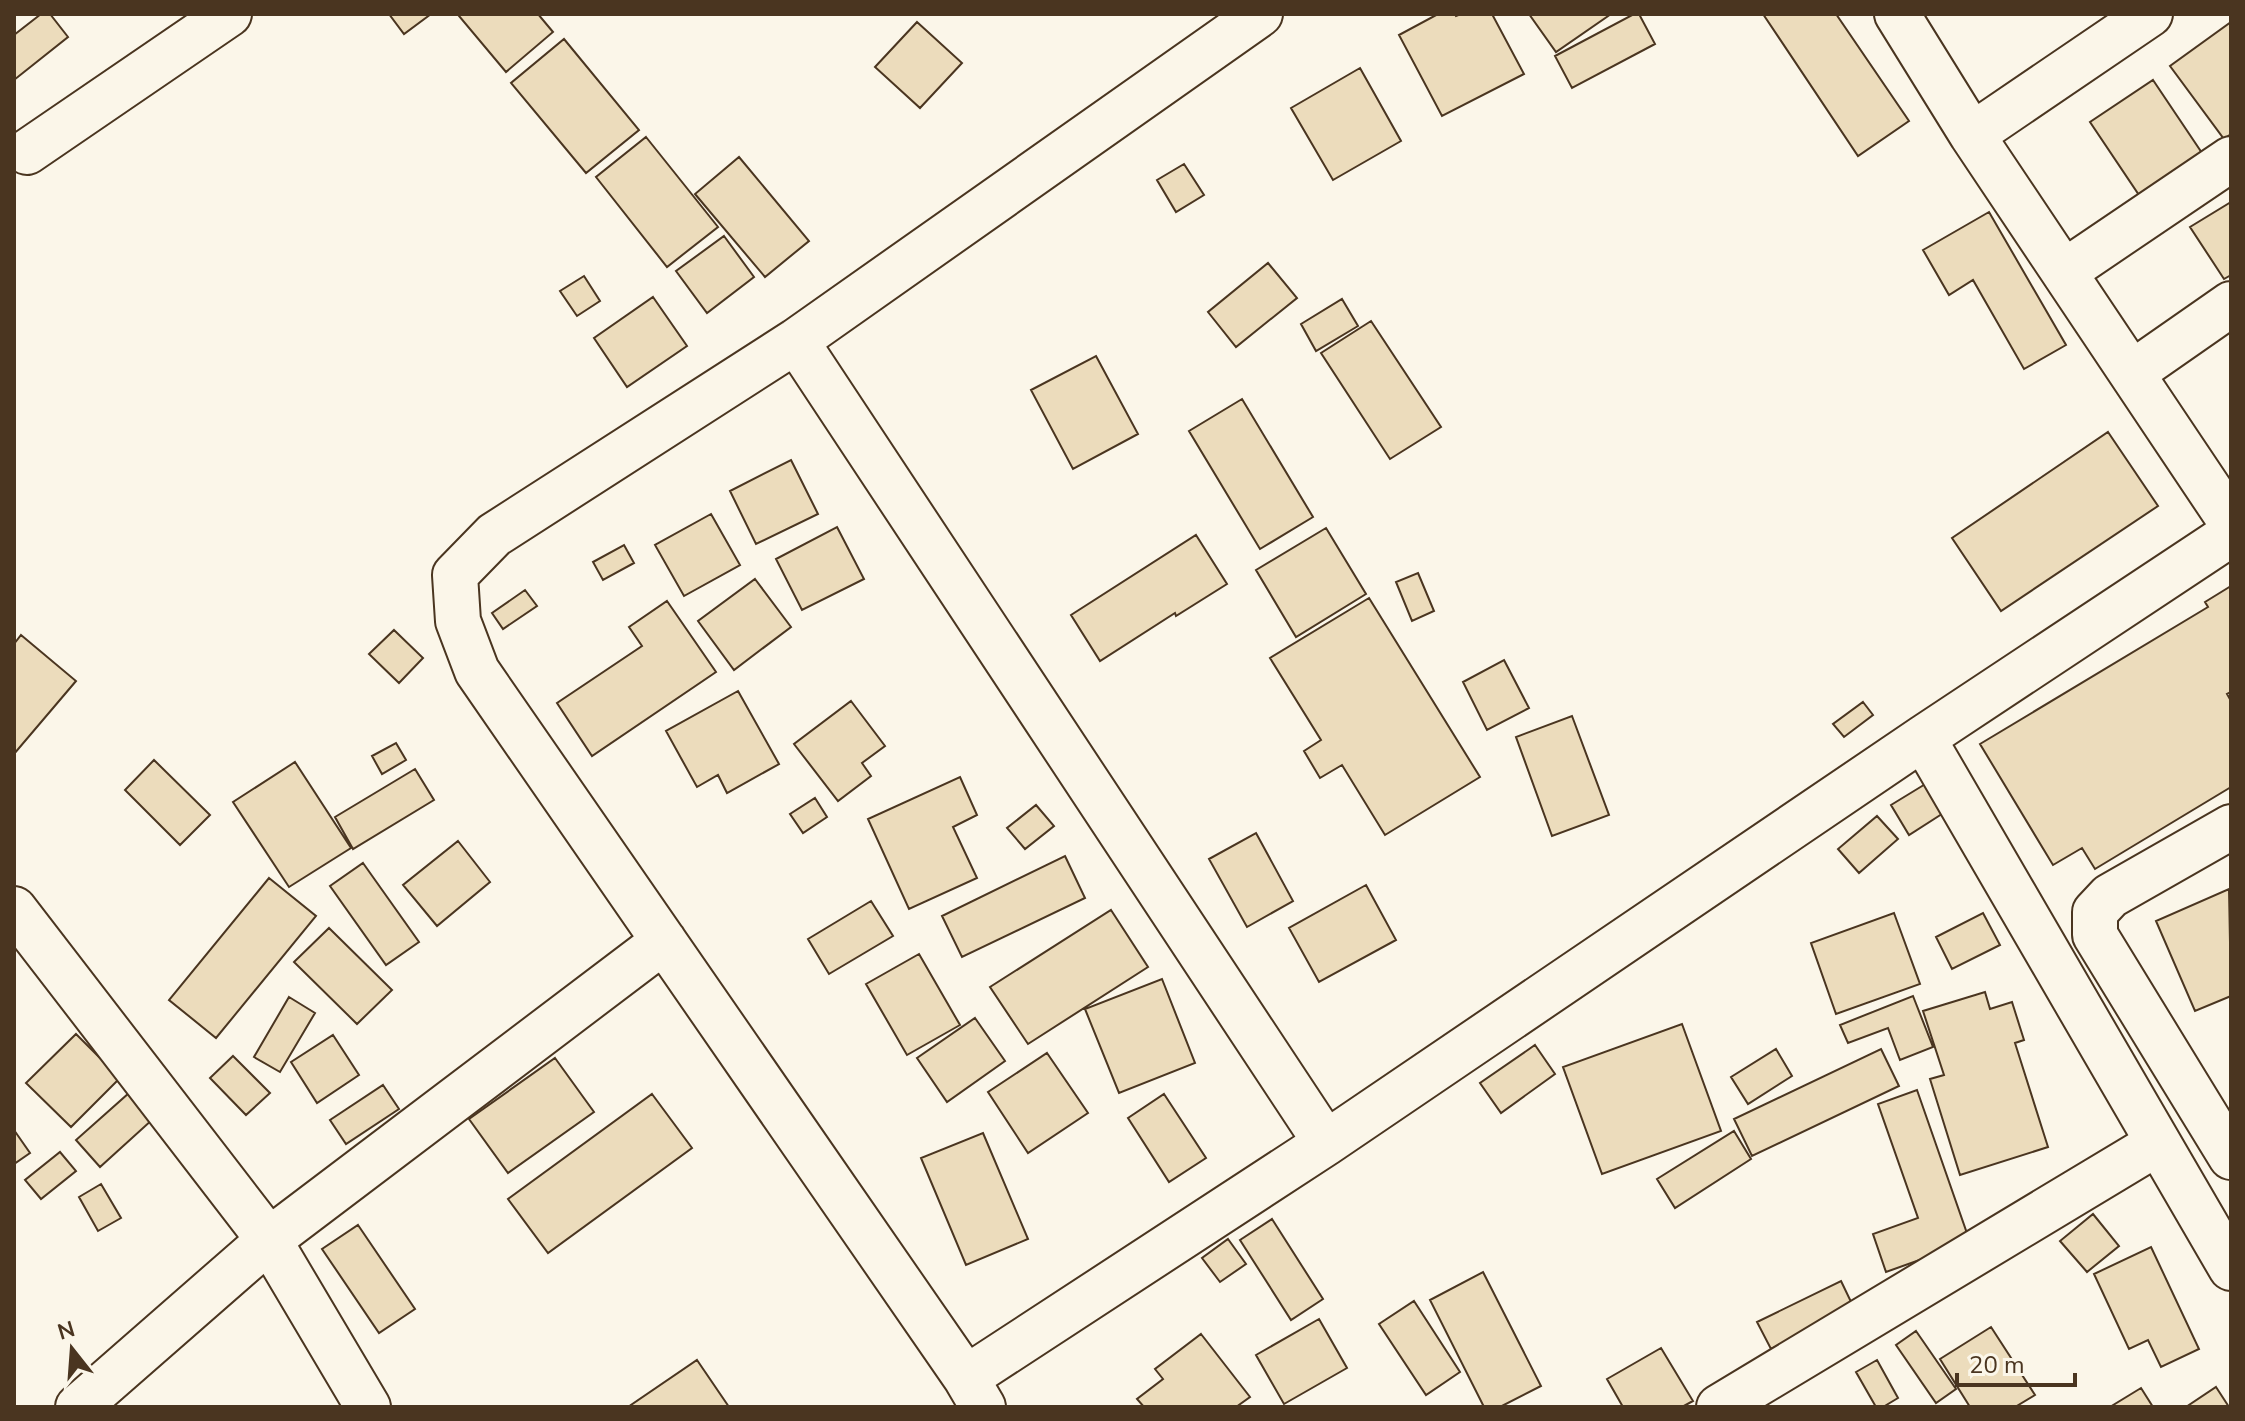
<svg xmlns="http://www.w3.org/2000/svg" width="2245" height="1421" font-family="'Nunito Sans',sans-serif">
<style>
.building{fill:#ecdcbc;stroke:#4a3520;stroke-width:2}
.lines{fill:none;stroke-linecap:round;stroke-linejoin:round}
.minor-casing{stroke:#4a3520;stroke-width:48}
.minor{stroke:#fbf6e9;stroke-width:44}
</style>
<rect width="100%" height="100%" fill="#fbf6e9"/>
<!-- building -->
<path class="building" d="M41,14H50L68,37L14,80V35Z
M389,14H431L404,34Z
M462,14H538L553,32L506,72L459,16Z
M1438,14H1455L1456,16L1461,14H1492L1524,74L1442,116L1399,35Z
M1529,14H1611L1556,52Z
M1634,14H1639L1655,44L1572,88L1555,56Z
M1763,14H1836L1909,121L1858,156Z
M917,22L962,63L920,108L875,67Z
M2231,22V134L2224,139L2170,66Z
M564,39L639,130L586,173L511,83Z
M1360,68L1401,141L1333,180L1291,108Z
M2153,80L2204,156L2141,198L2090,122Z
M646,137L718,227L667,267L596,177Z
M739,157L809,241L765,277L695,194Z
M1184,164L1204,195L1176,212L1157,180Z
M2231,202V275L2224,279L2190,227Z
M1989,212L2066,345L2024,369L1973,280L1949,295L1923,250Z
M724,236L754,277L707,313L676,271Z
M1268,263L1297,298L1236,347L1208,312Z
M584,276L600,301L577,316L560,291Z
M653,297L687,346L627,387L594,338Z
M1342,299L1358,326L1316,351L1301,324Z
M1371,321L1441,427L1390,459L1321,353Z
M1096,356L1138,434L1073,469L1031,390Z
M1242,399L1313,517L1260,549L1189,431Z
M2108,432L2158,506L2001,611L1952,538Z
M791,460L818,514L756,544L730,491Z
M711,514L740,565L684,596L655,545Z
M837,527L864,579L802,610L776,559Z
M1326,528L1366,594L1296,637L1256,570Z
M1196,535L1227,584L1176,616L1175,613L1100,661L1071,615Z
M624,545L634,563L603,580L593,562Z
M1418,573L1434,611L1412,621L1396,582Z
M755,579L791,627L734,670L698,621Z
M2231,586V692L2227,694L2231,701V787L2095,869L2082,848L2053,865L1980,744L2208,607L2205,602Z
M525,590L537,606L503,629L492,613Z
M1369,598L1480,777L1385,835L1342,765L1320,778L1304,751L1321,740L1270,658Z
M667,601L716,672L592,756L557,703L642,646L629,627Z
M394,630L423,658L399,683L369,654Z
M21,635L76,681L14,754V644Z
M1504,660L1529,708L1487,730L1463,682Z
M738,691L779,764L727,793L718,775L697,787L666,731Z
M851,701L885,746L862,763L871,776L838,801L794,744Z
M1863,702L1873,715L1844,737L1833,724Z
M1572,716L1609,815L1552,836L1516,737Z
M396,743L406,760L382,774L372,756Z
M154,760L210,815L180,845L125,790Z
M295,762L351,848L289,887L233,802Z
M415,769L434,800L353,849L335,817Z
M960,777L977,815L953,827L977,878L909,909L868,819Z
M1927,783L1945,812L1909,835L1891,805Z
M815,798L827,817L803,833L790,814Z
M1036,805L1054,826L1025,849L1007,828Z
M1877,816L1898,839L1859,873L1838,849Z
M1256,833L1293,901L1247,927L1209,859Z
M458,841L490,882L437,926L403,885Z
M1065,856L1085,898L962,957L942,916Z
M363,863L419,942L386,965L330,886Z
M269,878L316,916L216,1038L169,1000Z
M1366,885L1396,940L1319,982L1289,928Z
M2229,889L2231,996L2195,1011L2156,921Z
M871,901L893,936L829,974L808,939Z
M1111,910L1148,967L1028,1044L990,987Z
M1894,913L1920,984L1836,1014L1811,943Z
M1983,913L2000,945L1952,969L1936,937Z
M329,928L392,990L357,1024L294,962Z
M919,954L960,1025L907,1055L866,984Z
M1162,979L1195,1063L1119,1093L1085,1009Z
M1985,992L1990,1009L2012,1002L2024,1040L2015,1043L2048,1147L1960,1175L1930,1079L1944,1075L1923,1011Z
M1913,996L1933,1047L1900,1060L1888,1028L1848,1043L1840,1025Z
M289,997L315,1013L280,1072L254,1057Z
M975,1018L1005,1061L947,1102L917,1058Z
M1682,1024L1721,1131L1602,1174L1563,1067Z
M76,1034L120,1078L71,1127L26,1083Z
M333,1035L359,1075L317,1103L291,1062Z
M1535,1045L1555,1074L1501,1113L1480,1083Z
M1776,1049L1792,1076L1748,1104L1731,1077Z
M1881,1049L1899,1086L1752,1156L1734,1119Z
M1047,1053L1088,1113L1028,1153L988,1092Z
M233,1056L270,1093L246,1115L210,1078Z
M555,1058L594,1112L508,1173L469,1119Z
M383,1085L399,1109L346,1144L330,1120Z
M1917,1090L1970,1242L1886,1272L1873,1234L1918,1218L1878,1104Z
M129,1093L153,1119L100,1167L76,1140Z
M652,1094L692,1148L548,1253L508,1199Z
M1164,1094L1206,1158L1169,1182L1128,1118Z
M14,1130L30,1153L14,1164Z
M1734,1131L1751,1159L1675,1208L1657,1179Z
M983,1133L1028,1239L966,1265L921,1158Z
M60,1152L76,1171L41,1199L25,1180Z
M101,1184L121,1218L98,1231L79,1197Z
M2093,1214L2119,1246L2087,1272L2060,1241Z
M1272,1219L1323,1299L1291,1320L1240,1240Z
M358,1225L415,1309L379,1333L322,1249Z
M1228,1239L1246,1264L1220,1282L1202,1258Z
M2151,1247L2199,1349L2161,1367L2148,1340L2129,1349L2094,1274Z
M1483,1272L1541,1386L1500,1407H1484L1430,1300Z
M1841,1281L1854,1308L1771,1349L1757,1322Z
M1414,1301L1460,1372L1426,1395L1379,1324Z
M1319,1319L1347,1368L1284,1404L1256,1355Z
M1991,1327L2035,1395L2015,1407H1970L1940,1359Z
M1916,1331L1956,1389L1936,1403L1896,1345Z
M1201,1334L1250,1397L1236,1407H1144L1137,1399L1163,1379L1155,1369Z
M1661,1348L1693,1401L1682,1407H1623L1607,1379Z
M697,1360L729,1407H628Z
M1877,1360L1898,1398L1883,1407H1876L1856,1372Z
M2216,1387L2229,1407H2186Z
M2141,1388L2153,1407H2110Z"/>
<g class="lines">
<!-- minor casing -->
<g class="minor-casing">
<path id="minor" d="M1897,14L1972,135L2231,522
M1972,135L2150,14
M27,152L229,14
M2064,272L2231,159
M796,341L1326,1143
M2132,373L2231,304
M1923,738L2231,1268
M2231,827L2110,896L2095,912V935L2231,1157
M14,909L269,1240L368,1407
M966,1378L1326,1143L1923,738L2231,534
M78,1407L269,1240L664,941
M983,1407L966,1378L477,671L458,621L455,575L494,535L796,341L1260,14
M1719,1407L2158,1143"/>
</g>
<!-- minor -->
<use href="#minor" class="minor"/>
</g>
<!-- border -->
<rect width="2245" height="1421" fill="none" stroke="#4a3520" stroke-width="32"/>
<!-- north arrow -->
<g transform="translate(72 1349) rotate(343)" stroke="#fbf6e9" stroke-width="6" paint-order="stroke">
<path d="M0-6L14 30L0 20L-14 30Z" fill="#4a3520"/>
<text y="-12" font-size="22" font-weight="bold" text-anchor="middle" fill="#4a3520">N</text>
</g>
<!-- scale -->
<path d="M1957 1373v12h118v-12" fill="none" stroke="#4a3520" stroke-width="4"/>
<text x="1969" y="1373" font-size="24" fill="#4a3520" stroke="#fbf6e9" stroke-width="6" paint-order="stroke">20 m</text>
</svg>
